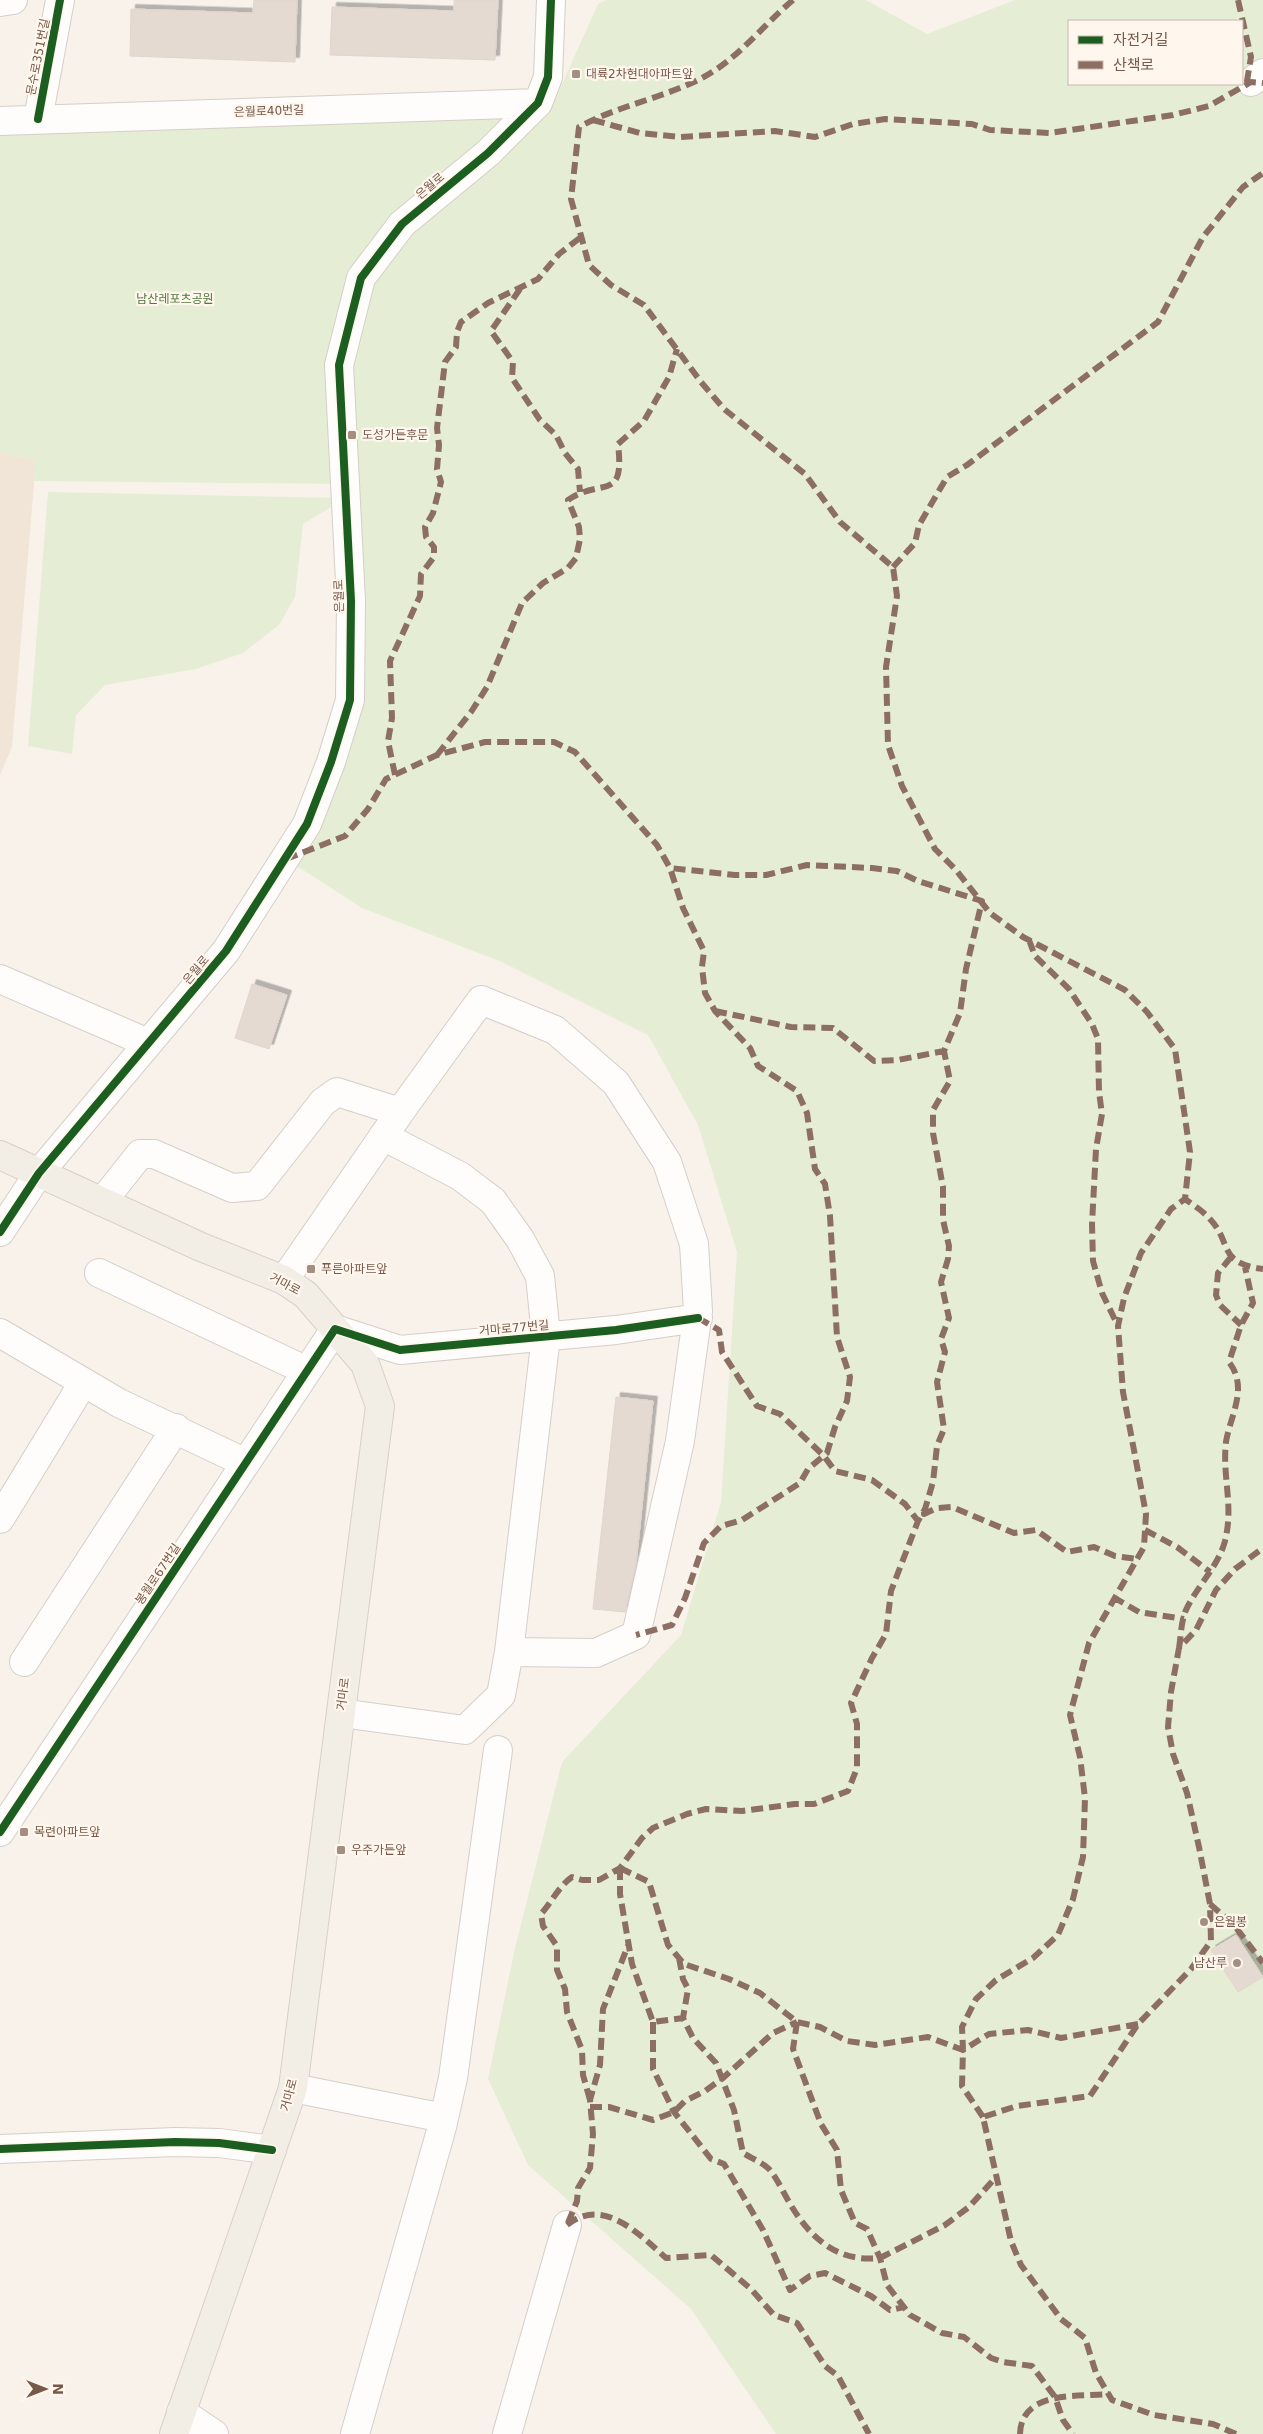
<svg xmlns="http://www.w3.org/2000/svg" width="1263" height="2434" font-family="'DejaVu Sans','Noto Sans KR',sans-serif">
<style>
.residential{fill:#f1e5d8}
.green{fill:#e5eed5;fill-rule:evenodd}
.building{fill:#e4dad2;stroke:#e1d5cd;filter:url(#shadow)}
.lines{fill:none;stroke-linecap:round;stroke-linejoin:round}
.minor-casing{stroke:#d6cec8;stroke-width:30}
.major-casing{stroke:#d9cfc9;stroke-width:30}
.minor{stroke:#fefdfc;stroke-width:28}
.major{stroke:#f2ede5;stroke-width:28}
.quiet{stroke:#8d6e63;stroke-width:6;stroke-dasharray:12 6;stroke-linecap:butt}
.cycleway-casing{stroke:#fff7ed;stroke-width:11}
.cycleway{stroke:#1b5e20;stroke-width:8}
.poi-dot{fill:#a48e82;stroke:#fff7ed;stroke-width:2}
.labels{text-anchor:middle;stroke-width:4.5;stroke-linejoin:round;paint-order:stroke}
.street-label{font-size:12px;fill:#775849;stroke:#fff7ed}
.poi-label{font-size:12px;fill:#775849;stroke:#fff7ed;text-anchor:start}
.park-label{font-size:12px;fill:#51783e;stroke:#fff7ed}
</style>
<defs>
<filter id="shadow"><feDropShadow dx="4.5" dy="-4.5" stdDeviation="0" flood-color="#0004"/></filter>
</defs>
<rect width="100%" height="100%" fill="#f8f2eb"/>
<!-- residential -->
<path class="residential" d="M0,453L36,460L12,747L0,775Z"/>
<!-- green -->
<path class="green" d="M606,0H866L927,34L1015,0H1263V2434H776L691,2309L528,2165L488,2079L515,1948L562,1762L681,1635L721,1502L737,1252L698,1125L648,1035L502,962L362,908L286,859L363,700L339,365L345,484L34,481L35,460L0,453V130L529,112L364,275L553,104L598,4ZM1069,21H1242V84H1069Z
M48,492L346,498L303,524L295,597L279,625L243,653L196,669L105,685L76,715L72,754L28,746Z"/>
<!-- building -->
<path class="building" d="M254,0H297L295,62L130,56L131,9L253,13Z
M454,0H498L495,60L330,55L332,7L454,11Z
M252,984L287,995L269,1049L235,1038Z
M616,1397L653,1401L636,1564L625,1612L593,1609Z
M1236,1935L1263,1977L1238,1992L1211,1950Z"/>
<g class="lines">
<!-- minor casing -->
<g class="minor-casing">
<path id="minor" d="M0,2L13,0
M1251,82L1263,73
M38,119L60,0
M0,121L538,103
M0,979L148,1043
M383,1136L460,1176L493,1201L520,1239L540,1276L546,1336L509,1652
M102,1202L140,1154H154L232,1188L257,1186L323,1102L337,1092L400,1112
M0,1232L39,1173L226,951L307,824L331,762L350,700L351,601L339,365L361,278L402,224L488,153L538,103L548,77L551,0
M99,1273L307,1371
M284,1280L400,1112L481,1000L555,1030L616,1083L667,1162L694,1244L698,1311L680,1441L636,1635L596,1653L509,1652L501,1695L465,1730L341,1713
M0,1333L119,1403L246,1463
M0,1519L83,1383
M24,1662L176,1428
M0,1832L335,1329L400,1350L616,1330L698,1318
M293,2088L444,2118
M0,2149L175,2142L219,2143L272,2150
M181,2412L214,2434
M355,2434L442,2127L453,2078L498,1750
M507,2434L567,2225"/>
</g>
<!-- major casing -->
<g class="major-casing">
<path id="major" d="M0,1155L201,1247L284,1280L306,1295L365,1364L380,1406L293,2088L174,2434"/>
</g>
<!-- minor -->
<use href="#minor" class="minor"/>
<!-- major -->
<use href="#major" class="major"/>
<!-- quiet -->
<path class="quiet" d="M793,0C760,28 736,62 696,81C658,99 618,106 579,127L571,199L589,265L611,285L644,305L701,382L724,409L805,474L840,522L893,567L897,596L886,667L888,745L902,786L935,849L956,870L990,913L1023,937L1125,990L1147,1012L1175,1049L1190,1152L1185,1199C1193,1205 1203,1211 1210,1219C1233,1244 1217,1263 1263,1269
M1238,0L1251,57L1247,81L1251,82
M593,120L640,133L680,137L775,131L815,137L853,124L885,119L972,124L990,130L1050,133L1173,115L1209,106L1251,82L1263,83
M520,289L491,331L513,362L512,378L540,420L556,435L565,453L578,469L580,492
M893,567L915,543L919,525L947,477L967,465L1158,322L1203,237L1243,187L1263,173
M437,755L471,712L487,687L522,603L543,583L568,568L576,558L580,539L579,527L568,500C602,477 625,503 618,444L644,421L669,377L677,349
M395,775L388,741L392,718L390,661L420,596L421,574L434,557V547L426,537L425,527L433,513L441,482L437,469L439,445L437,428L445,362L456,347L457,332L461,322L488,303L538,279L559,254L581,237
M286,859L345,836L368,809L386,779L437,755L485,742H554L575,752L657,845L670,868L683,908L704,951L702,967L705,993L715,1011L750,1048L758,1066L797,1091L807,1113L815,1169L825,1184L830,1216L837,1337L850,1377L847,1401L835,1427L827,1453L808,1469L800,1483L742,1520L721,1526L704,1543L685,1598L672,1625L636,1635
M1029,940L1035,956L1069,989L1092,1024L1098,1039L1099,1092L1102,1114L1096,1149L1092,1224L1093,1261L1102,1293L1118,1326
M715,1011L791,1027L833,1028L874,1061L898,1060L944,1051
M1231,1257L1218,1273L1216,1295L1220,1305L1241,1325
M698,1318L719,1330L722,1352L757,1406L780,1414L824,1456L835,1471L872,1480L905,1504L918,1521
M924,1512V1514L937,1508L952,1507L1014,1533L1036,1530L1067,1552L1094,1547L1115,1556L1137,1559
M1145,1530L1177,1547L1210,1572
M1113,1597L1139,1612L1184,1619
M1179,1648C1181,1636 1181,1621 1186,1610C1197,1586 1218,1567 1225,1541C1234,1505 1222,1477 1226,1442C1230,1416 1249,1388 1229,1362L1241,1325L1253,1303L1245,1267
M620,1868V1894L632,1964L653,2022L683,2018L693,2038L716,2063L734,2110L743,2153C751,2158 763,2163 769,2169C777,2178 783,2192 789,2202C809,2237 837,2263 880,2258L945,2225L969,2207L997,2176
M620,1868L649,1882L668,1945L684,1964L729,1979L760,1993L797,2022L820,2027L847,2041L875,2045L928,2037L963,2050L962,2086L983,2117
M1210,1904L1234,1925L1263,1963
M679,1958L683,1979L688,1989L683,2018
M653,2022V2069L674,2112L711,2159L724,2164L763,2230L790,2290L810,2276L825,2273L871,2296L890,2310L904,2307
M797,2022L793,2049L821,2124L837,2150L841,2190L855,2223L867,2229L880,2258L887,2285L910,2315L942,2333L964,2337L991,2358L1003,2362L1032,2366L1055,2397L1063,2420L1073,2434
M1138,2024L1061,2038L1028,2030L989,2034L963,2050L962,2027L976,1999L996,1980L1033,1958L1058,1935L1073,1899L1083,1857L1085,1798L1080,1757L1070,1715L1089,1643L1144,1547L1146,1514L1123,1392L1118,1326L1124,1298L1141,1253L1171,1209L1185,1199
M590,2100L583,2075L582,2050L567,2012L565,1989L557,1970V1946L543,1926L541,1914C552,1902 558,1887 572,1877L582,1880H599L620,1868L642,1838L653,1828L687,1814L706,1809L742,1811L795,1804H814L848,1791L857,1768V1724L851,1703L872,1658L886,1634L891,1591L918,1521L925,1509L933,1482L937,1446L944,1429L937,1382L945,1352L941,1339L949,1318L941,1282L948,1259L949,1246L943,1220V1187L933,1133V1110L950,1081L944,1051L960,1013L966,969L982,901L918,881L897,871L872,868L807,865L766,875H735L670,868
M590,2107H609L653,2120L674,2112L685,2101L705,2091L723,2078L773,2033L797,2022
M568,2223L577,2201L578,2188L590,2168L593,2134L590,2100L600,2065L603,2009L629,1943
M567,2225C603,2196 639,2234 666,2258L711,2255L751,2289L774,2315L797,2323L825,2366L838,2376L869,2434
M1020,2434C1021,2390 1079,2397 1109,2394
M1236,2434L1213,2424L1154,2415L1112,2400L1096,2373L1085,2338L1061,2319L1021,2265L1011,2241L983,2117L1017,2106L1090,2096L1138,2024L1191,1969L1211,1941L1210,1904L1199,1847L1187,1793L1173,1754L1168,1727L1171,1692L1179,1648L1196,1630L1216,1590L1235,1569L1263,1548"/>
<!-- cycleway casing -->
<g class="cycleway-casing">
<path id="cycleway" d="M38,119L60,0
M0,1232L39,1173L226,951L307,824L331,762L350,700L351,601L339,365L361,278L402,224L488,153L538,103L548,77L551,0
M0,1832L335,1329L400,1350L616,1330L698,1318
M0,2149L175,2142L219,2143L272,2150"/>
</g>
<!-- cycleway -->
<use href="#cycleway" class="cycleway"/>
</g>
<!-- markers -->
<g class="poi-dot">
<rect x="571" y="69" width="10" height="10" rx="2.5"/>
<rect x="347" y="430" width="10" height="10" rx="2.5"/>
<rect x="306" y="1264" width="10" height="10" rx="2.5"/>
<rect x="19" y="1827" width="10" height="10" rx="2.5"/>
<rect x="336" y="1845" width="10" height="10" rx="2.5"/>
<circle cx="1204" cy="1922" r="5"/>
<circle cx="1237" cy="1963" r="5"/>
</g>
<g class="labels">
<!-- street labels -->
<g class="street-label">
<text transform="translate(38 57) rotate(-79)" y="4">문수로351번길</text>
<text transform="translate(269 111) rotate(-2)" y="4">은월로40번길</text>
<text transform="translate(430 186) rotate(-40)" y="4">은월로</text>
<text transform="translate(339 596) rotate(-92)" y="4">은월로</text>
<text transform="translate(196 970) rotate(-50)" y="4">은월로</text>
<text transform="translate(285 1284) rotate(28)" y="4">거마로</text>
<text transform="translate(514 1328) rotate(-5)" y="4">거마로77번길</text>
<text transform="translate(158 1574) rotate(-56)" y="4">봉월로67번길</text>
<text transform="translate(343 1694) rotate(-83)" y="4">거마로</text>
<text transform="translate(289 2095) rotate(-75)" y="4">거마로</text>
</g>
<!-- poi labels -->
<g class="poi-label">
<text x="586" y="78">대륙2차현대아파트앞</text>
<text x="362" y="439">도성가든후문</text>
<text x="321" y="1273">푸른아파트앞</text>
<text x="34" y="1836">목련아파트앞</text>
<text x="351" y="1854">우주가든앞</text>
<text x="1214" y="1926">은월봉</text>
<text x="1227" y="1967" text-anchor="end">남산루</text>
</g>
<!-- park labels -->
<g class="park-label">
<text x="175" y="303">남산레포츠공원</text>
</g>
</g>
<!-- legend -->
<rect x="1068" y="20" width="175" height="65" fill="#fff7ed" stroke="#c9b7ab"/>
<rect x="1078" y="36" width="25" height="8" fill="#1b5e20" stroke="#c9b7ab"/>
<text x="1113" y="45" font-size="15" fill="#775849">자전거길</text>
<rect x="1078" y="61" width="25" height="8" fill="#8d6e63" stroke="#c9b7ab"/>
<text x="1113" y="70" font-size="15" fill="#775849">산책로</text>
<!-- north arrow -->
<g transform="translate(45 2389) rotate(90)" stroke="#fff7ed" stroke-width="4" paint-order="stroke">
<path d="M0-4L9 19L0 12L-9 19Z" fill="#775849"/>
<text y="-8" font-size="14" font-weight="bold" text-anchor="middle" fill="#775849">N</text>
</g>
</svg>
